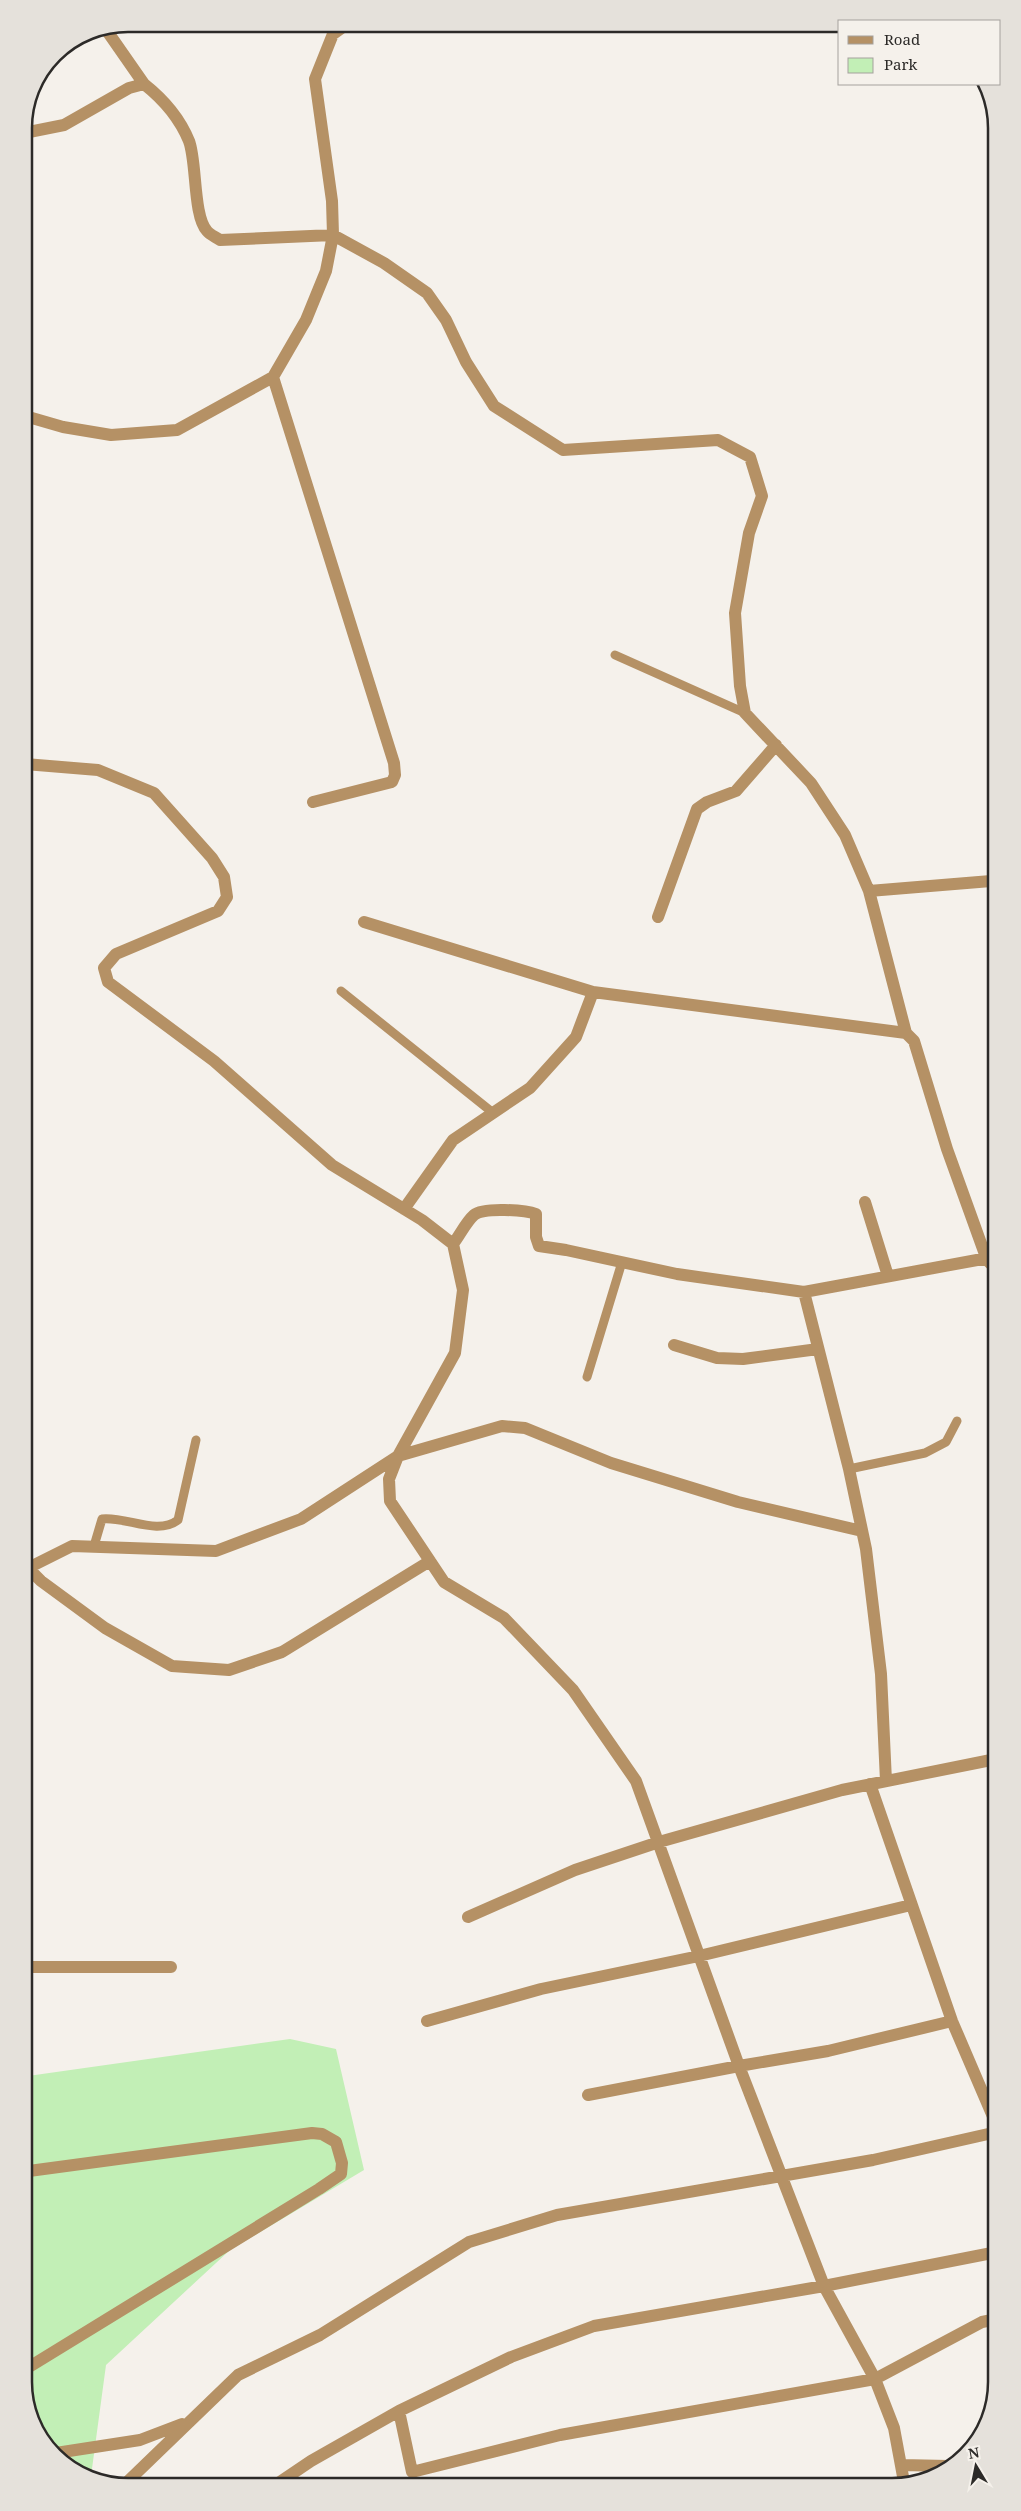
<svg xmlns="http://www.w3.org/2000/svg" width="1021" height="2511" font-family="'Noto Serif',serif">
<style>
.green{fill:#c2efb6}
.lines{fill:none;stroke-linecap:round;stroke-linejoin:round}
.service{stroke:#b59165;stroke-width:9}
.minor{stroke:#b59165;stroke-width:12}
.rim{fill:none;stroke:#2c2a28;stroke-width:2.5}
</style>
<rect width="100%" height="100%" fill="#f5f1eb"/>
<!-- green -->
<path class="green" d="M290,2039L336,2049L364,2170L230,2250L106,2365L91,2476L64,2466L29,2416L28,2076Z"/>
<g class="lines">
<!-- service -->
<path class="service" d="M615,655L745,713
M341,991L492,1112
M587,1377L622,1262
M849,1469L925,1453L946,1442L957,1421
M94,1546L102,1519C126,1516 157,1536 178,1520L196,1440"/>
<!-- minor -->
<path class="minor" d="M105,28L144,84
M24,133L64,125L129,88L144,84C163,99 180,119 189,141C197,162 193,216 207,231C210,235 216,237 220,240L333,235L384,263L427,293L446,320L466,362L494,406L563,450L718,440L750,457L762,496L749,533L735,613L740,686L745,713L811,783L845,835L869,891L906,1033
M273,377L394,763L395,775L392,782L313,802
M25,416L63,427L111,435L177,430L273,377L306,320L326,271L333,235L332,201L315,79L333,34L347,24
M25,764L98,770L154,793L212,858L224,877L227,897L218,911L116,954L104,968L108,982L214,1061L332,1165L422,1220L453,1244L463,1290L455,1353L398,1456L389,1479L390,1501L444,1582L504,1618L573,1690L636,1781L739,2066L824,2286L875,2379L894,2428L904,2482
M869,891L991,881
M658,917L697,809L707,802L736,791L776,745
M364,922L593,992L576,1037L530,1088L453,1140L404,1209
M593,992L906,1033L914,1041L947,1149L987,1260
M865,1202L888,1276
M453,1244C460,1235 466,1222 474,1215C483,1207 526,1210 536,1214V1237L539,1246L566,1250L677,1274L804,1292L977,1260H987L995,1268
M804,1292L849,1469L866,1549L881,1674L886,1781
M674,1345L717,1358L743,1359L818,1349
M995,1473L993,1492L995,1534
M27,1567L41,1581L105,1628L172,1666L229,1670L282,1652L430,1561
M28,1568L72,1546L216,1551L301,1519L398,1456L502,1426L525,1428L611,1463L738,1502L862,1531
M870,1784L952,2021L997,2126
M468,1917L575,1870L659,1842L842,1790L996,1759
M28,1967H171
M427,2021L541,1989L699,1956L911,1905
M588,2095L739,2066L828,2051L952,2021
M29,2171L312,2133L322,2134L336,2142L342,2163L341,2174L319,2189L29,2367
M997,2252L824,2286L594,2326L511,2357L399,2411L412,2472L560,2435L875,2379L982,2322L997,2319
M56,2453L140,2440L182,2424
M901,2465L948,2466
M274,2486L311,2461L399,2411
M122,2487L238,2375L320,2335L469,2242L557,2215L873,2160L997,2132"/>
</g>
<!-- crop -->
<path d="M0 0H1021V2511H0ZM128 32H892A96 96 0 0 1 988 128V2382A96 96 0 0 1 892 2478H128A96 96 0 0 1 32 2382V128A96 96 0 0 1 128 32Z" fill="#e5e1db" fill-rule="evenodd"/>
<path class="rim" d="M128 32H892A96 96 0 0 1 988 128V2382A96 96 0 0 1 892 2478H128A96 96 0 0 1 32 2382V128A96 96 0 0 1 128 32Z"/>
<!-- legend -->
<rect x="838" y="20" width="162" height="65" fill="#f5f1eb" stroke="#a5a19d"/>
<rect x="848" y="36" width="25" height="8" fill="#b59165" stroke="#a5a19d"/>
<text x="884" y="45" font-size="15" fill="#2c2a28">Road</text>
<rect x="848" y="58" width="25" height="15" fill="#c2efb6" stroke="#a5a19d"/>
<text x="884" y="70" font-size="15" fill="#2c2a28">Park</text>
<!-- north arrow -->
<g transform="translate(976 2466) rotate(350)" stroke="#f5f1eb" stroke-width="4" paint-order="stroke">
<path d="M0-4L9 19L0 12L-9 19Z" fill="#2c2a28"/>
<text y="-8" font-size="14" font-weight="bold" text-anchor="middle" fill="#2c2a28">N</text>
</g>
</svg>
